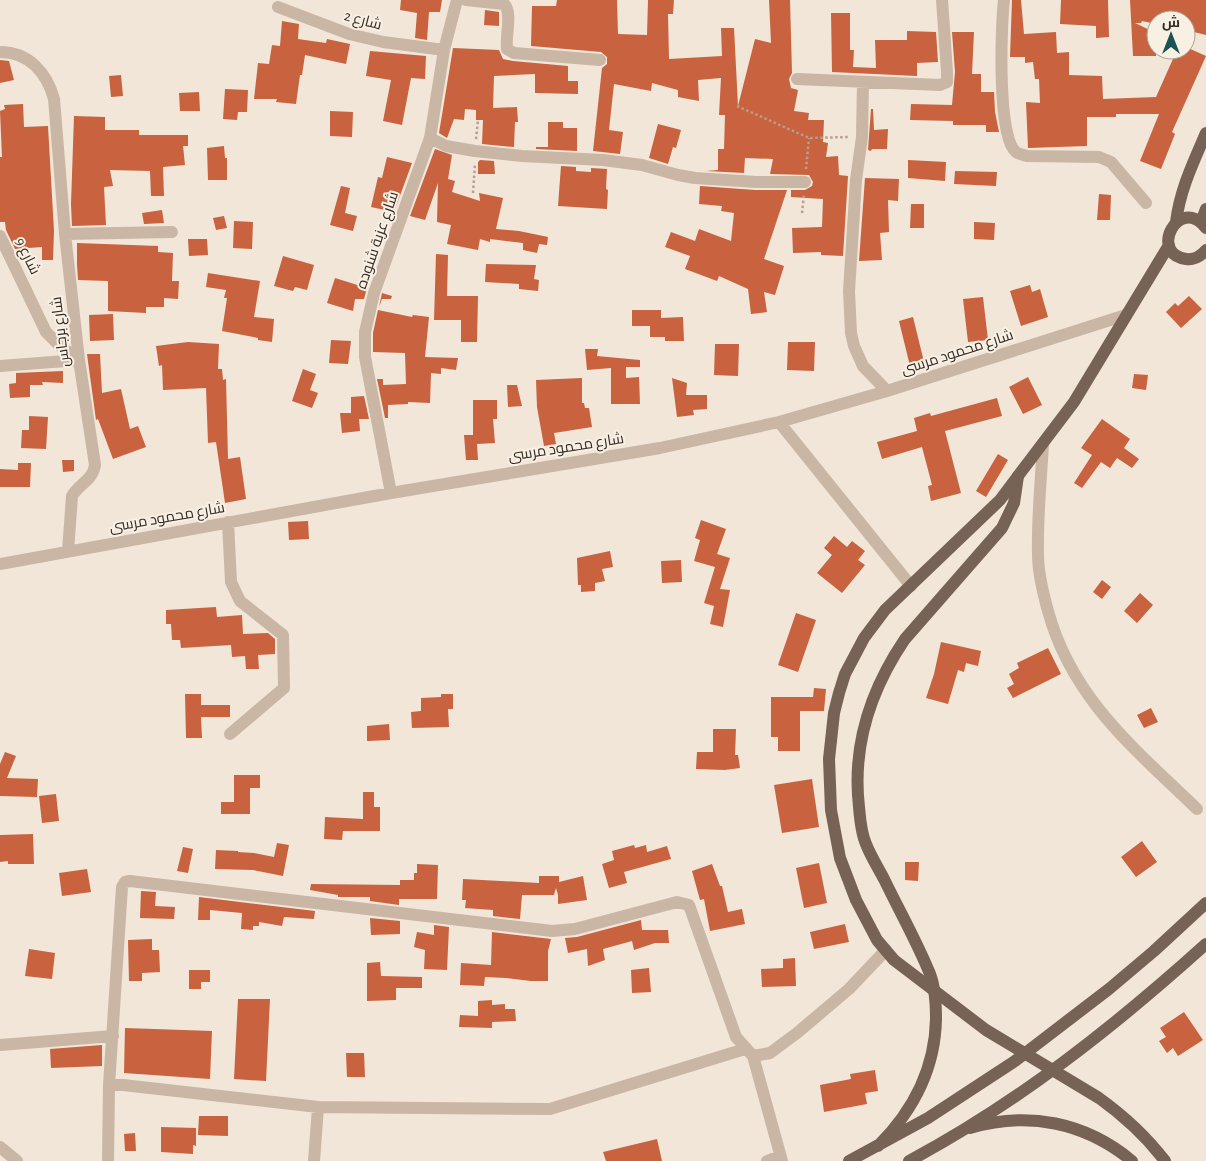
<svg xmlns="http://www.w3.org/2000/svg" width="1206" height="1161" font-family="'Alegreya Sans',Cairo,sans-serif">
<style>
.building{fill:#c8623f}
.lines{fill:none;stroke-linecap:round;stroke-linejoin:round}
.path{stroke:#b59f8e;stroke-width:2.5;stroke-dasharray:2.5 2.5;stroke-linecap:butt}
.minor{stroke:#c9b6a4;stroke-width:12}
.major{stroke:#776256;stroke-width:12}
.major-bridge{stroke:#776256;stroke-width:12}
.labels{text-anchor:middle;stroke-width:4;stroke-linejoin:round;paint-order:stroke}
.street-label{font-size:15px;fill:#342b26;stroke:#f9f0e4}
</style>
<rect width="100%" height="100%" fill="#f1e6d8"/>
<!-- building -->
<path class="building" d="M401,0H442L440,12H429L427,40L415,38L417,13L400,10Z
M557,0H617L618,34L647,35L648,0H674L673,14H668L669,59L722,56L721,28H734L738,106L755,39L771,43L769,0H790L792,73L789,79L791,88L798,90L794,111L809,113L808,120H824L823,142L828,143L826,157L838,156L839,175L848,176L843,256L821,255V252L793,253L792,228L822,227L823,199L791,197V190H805L812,186L813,182L809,175L770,174L773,159L745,158L744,173L706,171L718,170V149H724L725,115H719L721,78L698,80L699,101L678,97V90L652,83L651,91L614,84L609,130L623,132L620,154L593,151L602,68L607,64V57L601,52L531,46L532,6H556Z
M1012,0H1021L1024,34L1056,32L1057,53L1069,52V75L1102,76L1103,99L1156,97L1177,50H1186V47L1206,56L1172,132L1175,134L1161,169L1140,161L1159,114H1116V117H1087V146L1028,148L1026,102L1040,103L1039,79H1035L1033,62L1025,63V57H1010Z
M1061,0H1108L1109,37L1096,38V26L1060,24Z
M1130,0H1206V35L1186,30V20H1156V24L1142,21L1141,23H1135L1156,33V56H1133Z
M485,10L499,12V26L484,25Z
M831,13H850V50H854L853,67L876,68L875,40H907V31L936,32L938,62L917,63V76L832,72Z
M282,21L299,24L298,39L326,43L327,39L350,44L346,64L305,55L302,75H300L296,104L276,102L277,99H254L258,63L269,64L272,45L280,46Z
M952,32H974L972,74H981V92H994L995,112L999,132H986V125H953V121L910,120L911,104L952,105L955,72Z
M453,48L499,50L503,59L513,61L568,66V81H578V94L535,93V74L494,76L493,108L517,107L518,122H515L514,147L482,144L483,120H476V110L465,109L464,120L454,119L447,138L439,133Z
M370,51L426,56L425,79L411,78L402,125L383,121L391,80L366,76Z
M0,60L9,61L14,80L0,83Z
M121,75L123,96L111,97L109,76Z
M225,89L248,90L247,112H238L237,120L223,119Z
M199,92L200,111H180L179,93Z
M23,104L24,127L48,126L54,231L53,260H42V247L15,249L6,230L5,222H0V157H2L0,111L5,109L4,105Z
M871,109H873L874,130L888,129L887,149H872L871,151L868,150Z
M330,111L353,112L352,137L330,136Z
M74,116L105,117V130H139V135H188V146H183L185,165L163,167L164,196H151L150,171L110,170L113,186L104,187L106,225L72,226L71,204Z
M548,122H563V128H577V151L536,149V147H548Z
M658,124L681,130L676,148L673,147L668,164L649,158Z
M224,146L225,158H227V180H208L207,148Z
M435,149L452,155L448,179L455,181L452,192L480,201L479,193L503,198L496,229L519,231L548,237L547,245L539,244L537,253L523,250V243L490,239V242L480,239L478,250L447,244L451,225L437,222L438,183L425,220L410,216Z
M387,157L412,163L394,212L371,207L378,177L382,178Z
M480,160L494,161L495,174H478V162Z
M908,160L946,162L945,181L908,178Z
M561,166L576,167V171L591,172V168L607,169L606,189L608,190L607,209L558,206Z
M955,171L997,172L996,186L954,184Z
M865,178L899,179L898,201L888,200L889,232L880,233L882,260L859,261Z
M341,186L350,188L345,213L357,216L353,231L330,225Z
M700,186L755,190H787L764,259L784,266L775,295L764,292L767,312L751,314L748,289L719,276L717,281L685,269L690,256L665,247L671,232L695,241L699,229L731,241L734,213L721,211L722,206L699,204Z
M1099,194L1111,195L1110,220H1097Z
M911,204H924V228H910Z
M162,210L164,223L144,224L142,213Z
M224,216L227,228L216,230L213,218Z
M234,221L253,222L252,249L233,248Z
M974,222L995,223L994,240L974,239Z
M188,239H207L208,255L189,256Z
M77,243L158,246V252L173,253L172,281H179L178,299L164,298V307H146V313L108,311V281L78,280L77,264Z
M436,254L448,255L447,296H478L477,342H461V320H434Z
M283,256L314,265L307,290L295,287L293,291L274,286Z
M486,264L536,265L534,279L539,280L538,291L519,289V284L485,282Z
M208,273L260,281L254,317L274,319L272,342L258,340V338L222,331L227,298H224L226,290L206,287Z
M335,278L367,288L364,299H355L353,311L327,303Z
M1030,285L1032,292L1040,289L1048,317L1021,326L1010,291Z
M382,293L392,296L391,299H382L379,307Z
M1189,296L1202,309L1181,328L1166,312L1175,303L1178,306Z
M983,297L988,340L968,342L963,299Z
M378,310L412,317L413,315L429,317L425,357L458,358L456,370L441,368V374L431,373L430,403L408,402V404L388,405V418H385L377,379H383V385L406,384L405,353L373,352V333Z
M632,310H661V318L683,317L684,341H665V337H650V326H632Z
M113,314L114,340L90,341L89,315Z
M913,317L924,362L910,366L899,321Z
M331,340L351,341L348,364L329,363Z
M188,342L219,344L218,369H222L223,380L226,379L228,459L240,457L246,499L225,503L216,442L208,443L206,388L163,390L162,365L159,366L156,346Z
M788,342H815L814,371L787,370Z
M715,344H739L738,376L714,375Z
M585,349H598L597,356L640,360V367H626V378L639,377L640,404H611V368L587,370Z
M87,354H100L102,393L121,389L130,429L138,426L146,447L113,459L98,419L96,420Z
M303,369L316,374L310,390L318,393L312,408L292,401Z
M63,371V383L42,382L43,385H30V397L10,398L9,384L16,383V373Z
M1134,374L1148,375L1146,390L1132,388Z
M1028,377L1042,405L1023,414L1009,387Z
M582,378V403H584L585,408H589L592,427L554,433L556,444L544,446L537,407L536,380Z
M672,378L687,383L686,395H707V409L693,410L694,415L677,417Z
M507,385H517L522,406L508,407Z
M364,396L369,419H359L360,431L342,433L340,413H351V397Z
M997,398L1002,416L945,431L961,493L931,501L928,486L932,485L922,447L882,459L877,442L917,431L914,418L930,413L931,416Z
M473,400H497V419H493L495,443L477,444L478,460H466L464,435H473Z
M29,416L48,417L46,449L21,448L22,430H29Z
M1102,419L1130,439L1124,448L1139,459L1132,468L1117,458L1110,468L1101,462L1082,488L1074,483L1092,455L1081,448Z
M998,454L1008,460L986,497L976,491Z
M62,460H74V471L63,472Z
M18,463H31L30,487H0V469L18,470Z
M701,520L726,529L717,554L730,558L720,589L730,590L723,627L710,624L714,606L704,603L715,567L694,561L700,540L695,538Z
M308,521L309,539L289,540L288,522Z
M834,536L847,547L852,541L865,551L858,560L865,565L842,593L817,573L832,555L824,548Z
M610,551L613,567L602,569L605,581L595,583V591L581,592V585H578L577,558Z
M681,560L682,582L662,583L661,561Z
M1102,580L1111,587L1102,599L1093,592Z
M1140,593L1153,605L1137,623L1124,611Z
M216,607L217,617L242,615L243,634L268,633L275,639V654L258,655L259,669H246L245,656L232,657L231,645L181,648L180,640H172L171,624H166V610Z
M796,613L816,620L798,672L778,665Z
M941,642L981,651L978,666L966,663L964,672L958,670L948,704L926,698L934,674Z
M1048,648L1061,674L1013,698L1007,688L1014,684L1009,674L1019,668L1017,663Z
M814,688L826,689L824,711H800V751H778V737H771V697H813Z
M185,694H201V705H230V717H201L202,738H186Z
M441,694H453V709H448L449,727L412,728L411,712L421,711V698L441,697Z
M1151,708L1158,722L1144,728L1137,715Z
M389,724L390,740L367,741V726Z
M713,729H736L735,755H738L740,768L725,770L696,769L697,752H713Z
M5,752L16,756L7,778L38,779L37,797L0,796V764Z
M234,775H260V788H250V814H221V802H234Z
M812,779L819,827L782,833L774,785Z
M363,792H374V807H380V831H343L342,840L324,839L325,817L363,819Z
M56,794L59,821L42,823L39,796Z
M33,834L34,864H8V861L0,862V835Z
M1142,841L1157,862L1136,877L1121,857Z
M277,843L289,845L283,876L253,870L215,869L216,850L238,851V852L254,853L274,857Z
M634,845L635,848L646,845L647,852L667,846L671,859L624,872L627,883L609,888L602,864L614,860L612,851Z
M183,847L193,849L188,873L177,871Z
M905,862H919L918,881L905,880Z
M819,863L827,903L804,908L796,868Z
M417,864L438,865L437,899H399V905L370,901V897H338V895L310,890L311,884L400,885V880H414V873H417Z
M712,864L720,886H722L728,912L742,909L745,924L710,931L704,899L700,900L692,871Z
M87,869L91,892L62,896L59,873Z
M539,876H559V882L583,876L587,900L558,904V895L556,888L554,895H522L520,919L493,916V910L465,908L466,900H462L463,879L539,883Z
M141,891L156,892L155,906L175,907L174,919L140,918Z
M199,897L315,911L314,919L284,917L282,926L259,922V926H253V930L241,929L242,913L210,910V920H198Z
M370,918L400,921V934L371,935Z
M641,920L642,930H668L669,943H655L634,950L632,941L603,949L605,960L588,966L587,949L568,953L565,938L577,937Z
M845,924L849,942L814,949L810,932Z
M434,925L449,927L447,970L424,969L425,950L414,947L417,932L434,935Z
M492,932L551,939L548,951V981H531L506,978L485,977L484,986L460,985L461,963L491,965Z
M152,939V950H159L160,972L142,973V981H129L128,940Z
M29,949L55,953L52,979L25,976Z
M795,958L796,986L762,987L761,969L783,968V959Z
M380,962L381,976L422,977V988H396V1000L367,1001V963Z
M649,968L651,992L632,993L631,970Z
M189,970H210V982H201V989H189Z
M238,999H270L266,1081L234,1079Z
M492,1000V1005L505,1004V1009H515L516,1021L492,1022V1028L459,1027L460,1015L478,1016V1001Z
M1184,1012L1203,1040L1178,1056L1173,1048L1167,1053L1159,1041L1166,1037L1160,1028Z
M125,1028L212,1031L210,1079L124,1073Z
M102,1045V1066L51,1068L50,1049Z
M346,1053H364L365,1077H347Z
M875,1070L878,1091L865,1093L867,1104L824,1112L820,1085L851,1079L850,1074Z
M199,1116H228V1136L198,1135Z
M161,1127L196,1128V1146L193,1145V1154L161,1152Z
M135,1133L136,1151H125L124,1134Z
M657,1139L662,1161H606L603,1152Z"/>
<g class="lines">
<!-- path -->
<path class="path" d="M737,106L809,138L849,137
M476,139L478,120
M806,169L809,138
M473,193L475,164
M802,213L804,195"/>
<!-- minor -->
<path class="minor" d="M466,0L504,4C513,12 505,36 507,49L514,53L600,60
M1004,0C1001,25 997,138 1016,152C1018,154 1024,155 1027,156L1099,157L1111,162L1146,203
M278,7L349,34L383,42L444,50
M0,52C29,52 47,73 54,99L65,234L79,360L95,465C93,480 79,484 72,496L68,551
M797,79L940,85L947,82V72L942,0
M863,82L862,137L856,180L849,291L851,333L854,346L863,366L887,391
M430,138L446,146L475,151L522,156L603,160L642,165L678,175L695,178L756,182H805
M65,234L172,232
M0,236L46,332L59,345L79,360
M0,366L79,360
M779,422L911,586
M1043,444C1041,481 1037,518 1038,555C1038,574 1043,593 1048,611C1072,699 1135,749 1197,809
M391,493L365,357V332L374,293L430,138L444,50L457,0
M228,522L231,582L240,601L283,635L284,688L230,734
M0,564L391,493L660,448L779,422L887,391L1126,315
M0,1045L113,1036
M753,1056L770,1053L797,1033L849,989L886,950
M109,1085H123L318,1107L550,1109L745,1049
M0,1147L17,1161
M108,1161L109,1085L122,887L125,882L130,881L552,931L575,929L677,902L689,905L736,1037L753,1056L782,1161
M314,1161L318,1107
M767,1161L780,1156"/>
<!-- major -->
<path class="major" d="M1176,222C1180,190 1193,163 1206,133
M1201,222L1206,209
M1206,228C1179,194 1148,254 1186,259C1194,260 1201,256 1206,250
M970,1128C1028,1111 1085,1122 1132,1161
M1165,1161C1146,1136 1124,1116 1099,1098L986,1030L894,960L877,940L856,900L840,858L831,810L829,759L834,713L839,693L845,674L864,638L885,610L1000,500L1018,476L1074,402L1169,245"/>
<!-- major-bridge -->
<path class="major-bridge" d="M878,1146C913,1111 935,1069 936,1019C936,1004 935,987 930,974C917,942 900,912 885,881C879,869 871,857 866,844C861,833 860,819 859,807C852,746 871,689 905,639L1002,528L1014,503L1018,476
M849,1161L928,1118L1015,1061L1109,989L1154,951L1206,903
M909,1161C1018,1103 1115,1026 1206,944"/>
</g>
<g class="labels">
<!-- street labels -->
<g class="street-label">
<text transform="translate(363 20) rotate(15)" y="5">شارع 2</text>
<text transform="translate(377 240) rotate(-71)" y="5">شارع عزبة شنوده</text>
<text transform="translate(28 256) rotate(64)" y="5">شارع 9</text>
<text transform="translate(60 332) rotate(-97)" y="5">شارع برجاس</text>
<text transform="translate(957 352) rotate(-18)" y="5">شارع محمود مرسى</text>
<text transform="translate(566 447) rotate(-9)" y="5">شارع محمود مرسى</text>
<text transform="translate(167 517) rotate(-10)" y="5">شارع محمود مرسى</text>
</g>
</g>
<!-- north arrow -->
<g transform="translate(1171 35)"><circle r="24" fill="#f9f0e4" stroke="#aaa198"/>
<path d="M0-4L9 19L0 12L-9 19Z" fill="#1b5256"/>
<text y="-8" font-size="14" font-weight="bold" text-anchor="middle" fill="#342b26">ش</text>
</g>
</svg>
